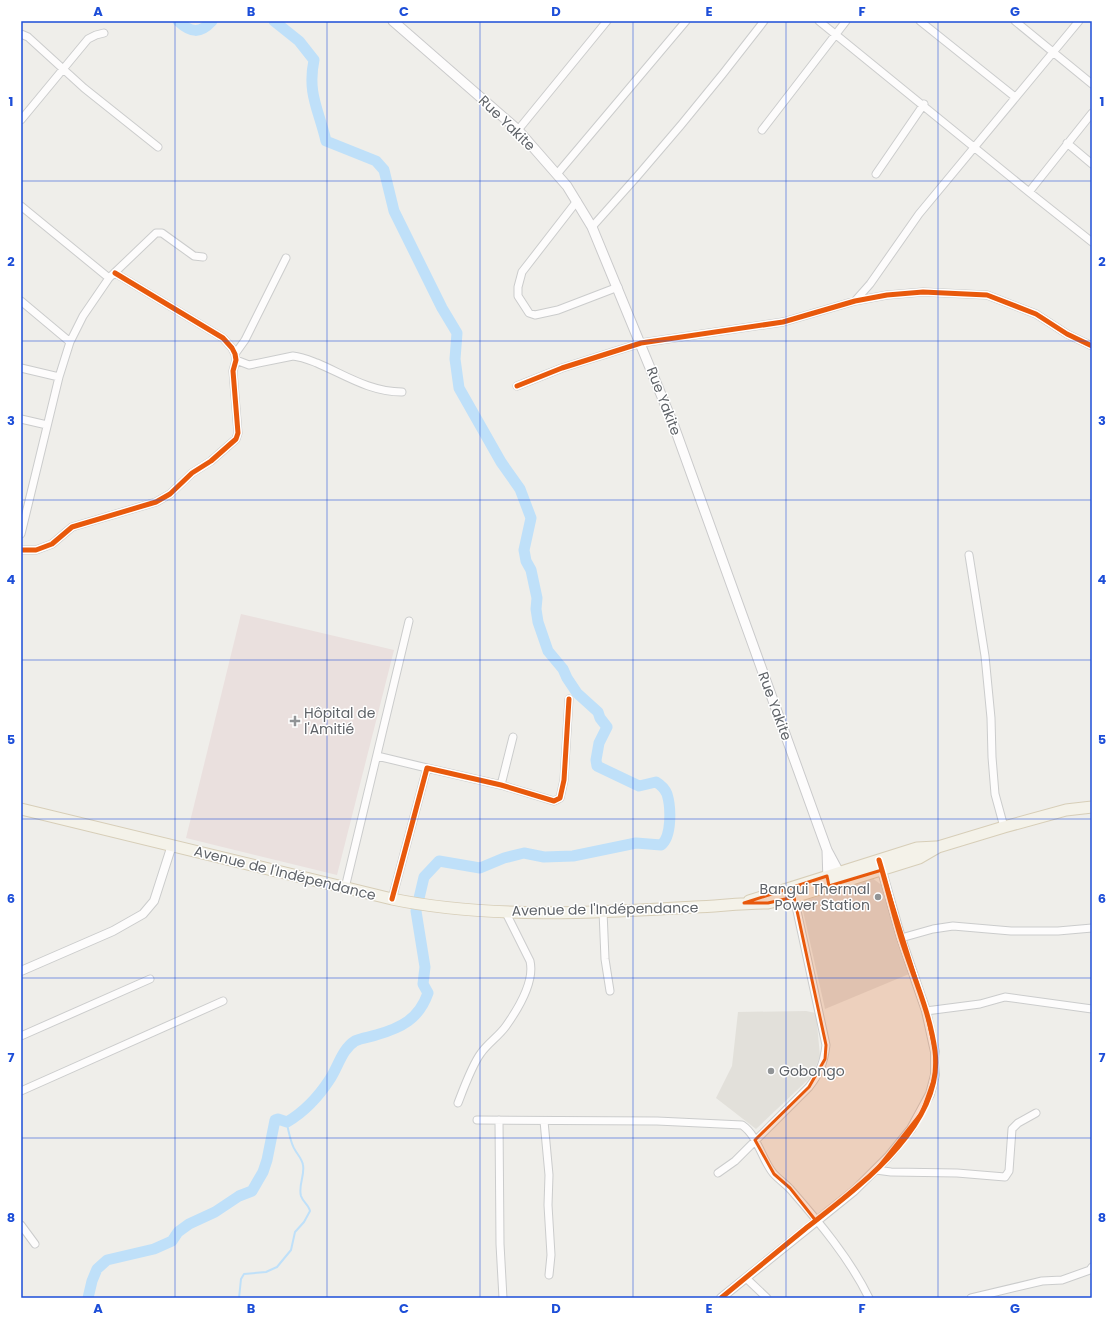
<svg xmlns="http://www.w3.org/2000/svg" width="1113" height="1319" font-family="Poppins,sans-serif">
<style>
.industrial{fill:#dfddda}
.education{fill:#e2e0da}
.medical{fill:#eae0de}
.lines{fill:none;stroke-linecap:round;stroke-linejoin:round}
.stream{stroke:#bfe0f9;stroke-width:2}
.river{stroke:#bfe0f9;stroke-width:11}
.minor-casing{stroke:#cbcccc;stroke-width:9}
.tertiary-casing{stroke:#cbcccc;stroke-width:10}
.secondary-casing{stroke:#cacacb;stroke-width:11}
.primary-casing{stroke:#d7ceb8;stroke-width:13}
.minor{stroke:#fdfcfc;stroke-width:7}
.tertiary{stroke:#fdfcfc;stroke-width:8}
.secondary{stroke:#fdfcfc;stroke-width:9}
.primary{stroke:#f4f2e9;stroke-width:11}
.cycleway-casing{stroke:#fff;stroke-width:8}
.cycleway{stroke:#e8590c;stroke-width:5}
.marked{fill:#e8590c;fill-opacity:0.2;stroke:#e8590c;stroke-width:3;stroke-linejoin:round}
.grid{fill:none;stroke:#1d4ed8;stroke-width:1;stroke-opacity:0.55}
.poi-dot{fill:#919496;stroke:#fff;stroke-width:1.5}
.labels{text-anchor:middle;stroke-width:3;stroke-linejoin:round;paint-order:stroke}
.street-label{font-size:14px;fill:#5f6368;stroke:#fff}
.poi-label{font-size:14px;fill:#5f6368;stroke:#fff;text-anchor:start}
.neatline{fill:none;stroke:#1d4ed8;stroke-width:1.5}
.grid-label{font-size:13px;text-anchor:middle;font-weight:bold;fill:#1d4ed8}
</style>
<rect width="100%" height="100%" fill="#efeeea"/>
<!-- industrial -->
<path class="industrial" d="M872,878L883,886L909,974L825,1009L801,902Z"/>
<!-- education -->
<path class="education" d="M806,1011L816,1013L820,1056L812,1076L756,1129L716,1098L732,1066L738,1012Z"/>
<!-- medical -->
<path class="medical" d="M241,614L394,650L337,875L186,838Z"/>
<g class="lines">
<!-- stream -->
<path class="stream" d="M239,1298L241,1279L244,1274L266,1272L277,1267L291,1250L295,1232L304,1222L310,1211C309,1205 303,1202 301,1196C298,1185 305,1176 303,1165C302,1158 295,1152 293,1146C291,1142 287,1126 287,1122"/>
<!-- river -->
<path class="river" d="M178,21C191,33 200,34 212,21
M88,1298L92,1281L97,1269L107,1260L154,1249L172,1241L178,1232L189,1224L215,1212L239,1196L252,1191L263,1172L267,1160L275,1120L278,1119L287,1122C304,1112 319,1096 330,1079C338,1067 342,1049 355,1041C361,1038 370,1037 376,1035C401,1028 419,1019 428,993L423,984L425,967L416,911L424,877L439,861L480,868L504,858L524,853L544,857L573,856L636,843L661,845C672,837 671,807 667,794C665,789 661,785 656,782L639,786L597,766L596,760L599,743L607,727L600,718L598,712L577,693L567,678L563,669L548,651L538,622L536,609L537,598L531,570L526,561L524,550L531,518L520,489L501,462L459,388L455,359L457,333L442,308L394,211L384,170L376,161L326,141C319,110 307,94 314,60L299,41L274,21"/>
<!-- minor casing -->
<g class="minor-casing">
<path id="minor" d="M819,21L1029,192L1092,242
M920,21L1015,97
M1015,21L1092,84
M21,34L28,37L84,88L158,147
M21,120L88,39L96,35L104,33
M518,130L607,21
M762,130L846,21
M1067,143L1092,164
M557,174L686,21
M876,174L924,104
M1029,192L1092,113
M577,201L522,272L518,287V296L529,313L535,315L558,310L618,287
M21,206L109,278
M592,227C652,161 710,92 764,21
M21,301L70,342L59,377L21,534
M855,301L870,284L919,214L1079,21
M70,342L83,316L109,278L156,233H162L194,256L203,257
M235,354L245,340L286,258
M236,360L249,365L293,356C302,357 309,360 317,363C345,375 370,392 402,392
M21,368L59,377
M517,386L562,368L641,343L783,322L855,301L887,295L923,292L987,295L1036,314L1067,334L1092,346
M21,419L47,425
M21,550H36L52,544L72,527L156,502L170,494L192,473L211,461L236,439L238,433L233,371L236,360L235,354L232,348L223,338L115,273
M969,555L985,656L991,718L992,757L995,794L1004,827
M377,756L427,768
M501,785L513,737
M345,888L409,621
M392,899L427,768L501,785L554,801L560,798L564,780L569,699
M603,911L605,959L610,991
M901,938L933,929L953,926L1011,931H1058L1092,928
M926,1011L980,1004L1005,997L1092,1009
M21,1036L150,979
M21,1091L223,1001
M458,1103C463,1090 472,1065 481,1053C488,1043 499,1036 506,1026C518,1009 535,982 530,961L505,911
M477,1120L657,1121L742,1125C758,1136 761,1158 773,1173C778,1179 786,1184 791,1190C819,1222 850,1259 869,1298
M499,1120L500,1244L503,1298
M544,1121L549,1175L548,1205L551,1255L549,1275
M876,1170L891,1172L957,1173L1005,1177L1009,1171L1012,1129L1018,1123L1036,1113
M718,1173L735,1161L809,1087C820,1073 824,1062 826,1045L794,897
M21,1225L35,1244
M746,1278L767,1298
M971,1298L1042,1281L1062,1280L1090,1270L1092,1267"/>
</g>
<!-- tertiary casing -->
<g class="tertiary-casing">
<path id="tertiary" d="M21,971L113,931L143,914L154,901L172,845
M721,1298L854,1191L889,1156L911,1129L930,1094L935,1075V1052L926,1011L901,938L880,864"/>
</g>
<!-- secondary casing -->
<g class="secondary-casing">
<path id="secondary" d="M393,21L518,130L567,186L592,227L674,426L827,850L842,878
M827,850L828,882"/>
</g>
<!-- primary casing -->
<g class="primary-casing">
<path id="primary" d="M21,809L392,899C488,919 597,913 695,907C719,906 743,903 768,903L794,897L919,858L938,847L1004,827L1066,810L1092,807
M749,901L917,848L936,847"/>
</g>
<!-- minor -->
<use href="#minor" class="minor"/>
<!-- tertiary -->
<use href="#tertiary" class="tertiary"/>
<!-- secondary -->
<use href="#secondary" class="secondary"/>
<!-- primary -->
<use href="#primary" class="primary"/>
<!-- cycleway casing -->
<g class="cycleway-casing">
<path id="cycleway" d="M517,386L562,368L641,343L783,322L855,301L887,295L923,292L987,295L1036,314L1067,334L1092,346
M21,550H36L52,544L72,527L156,502L170,494L192,473L211,461L236,439L238,433L233,371L236,360L235,354L232,348L223,338L115,273
M392,899L427,768L501,785L554,801L560,798L564,780L569,699
M721,1298C749,1275 777,1252 805,1229C856,1189 945,1125 935,1051C930,1012 913,976 901,938C893,912 887,886 879,860"/>
</g>
<!-- cycleway -->
<use href="#cycleway" class="cycleway"/>
</g>
<!-- marked area -->
<path class="marked" d="M882,870L926,1011L935,1052V1075L922,1112L876,1170L816,1221L790,1188L774,1174L755,1140L809,1087L825,1059L826,1045L794,897L768,903H744L827,876L829,886Z"/>
<!-- grid -->
<path class="grid" d="M175,21V1298M327,21V1298M480,21V1298M633,21V1298M786,21V1298M938,21V1298M21,181H1092M21,341H1092M21,500H1092M21,660H1092M21,819H1092M21,978H1092M21,1138H1092"/>
<!-- markers -->
<g class="poi-dot">
<path d="M293 715h4v4h4v4h-4v4h-4v-4h-4v-4h4z"/>
<circle cx="878" cy="897" r="4"/>
<circle cx="771" cy="1071" r="4"/>
</g>
<g class="labels">
<!-- street labels -->
<g class="street-label">
<text transform="translate(507 123) rotate(44)" y="5">Rue Yakite</text>
<text transform="translate(664 401) rotate(69)" y="5">Rue Yakite</text>
<text transform="translate(775 706) rotate(70)" y="5">Rue Yakite</text>
<text transform="translate(285 873) rotate(14)" y="5">Avenue de l'Indépendance</text>
<text transform="translate(605 909) rotate(-1)" y="5">Avenue de l'Indépendance</text>
</g>
<!-- poi labels -->
<g class="poi-label">
<text x="304" y="718">Hôpital de<tspan x="304" dy="16">l'Amitié</tspan></text>
<text x="870" y="894" text-anchor="end">Bangui Thermal<tspan x="870" dy="16">Power Station</tspan></text>
<text x="779" y="1076">Gobongo</text>
</g>
</g>
<!-- border -->
<rect width="1113" height="1319" fill="none" stroke="#ffffff" stroke-width="44"/>
<rect x="22" y="22" width="1069" height="1275" class="neatline"/>
<g class="grid-label">
<text x="98" y="16">A</text>
<text x="251" y="16">B</text>
<text x="404" y="16">C</text>
<text x="556" y="16">D</text>
<text x="709" y="16">E</text>
<text x="862" y="16">F</text>
<text x="1015" y="16">G</text>
<text x="11" y="106">1</text>
<text x="1102" y="106">1</text>
<text x="11" y="266">2</text>
<text x="1102" y="266">2</text>
<text x="11" y="425">3</text>
<text x="1102" y="425">3</text>
<text x="11" y="584">4</text>
<text x="1102" y="584">4</text>
<text x="11" y="744">5</text>
<text x="1102" y="744">5</text>
<text x="11" y="903">6</text>
<text x="1102" y="903">6</text>
<text x="11" y="1062">7</text>
<text x="1102" y="1062">7</text>
<text x="11" y="1222">8</text>
<text x="1102" y="1222">8</text>
<text x="98" y="1313">A</text>
<text x="251" y="1313">B</text>
<text x="404" y="1313">C</text>
<text x="556" y="1313">D</text>
<text x="709" y="1313">E</text>
<text x="862" y="1313">F</text>
<text x="1015" y="1313">G</text>
</g>
</svg>
